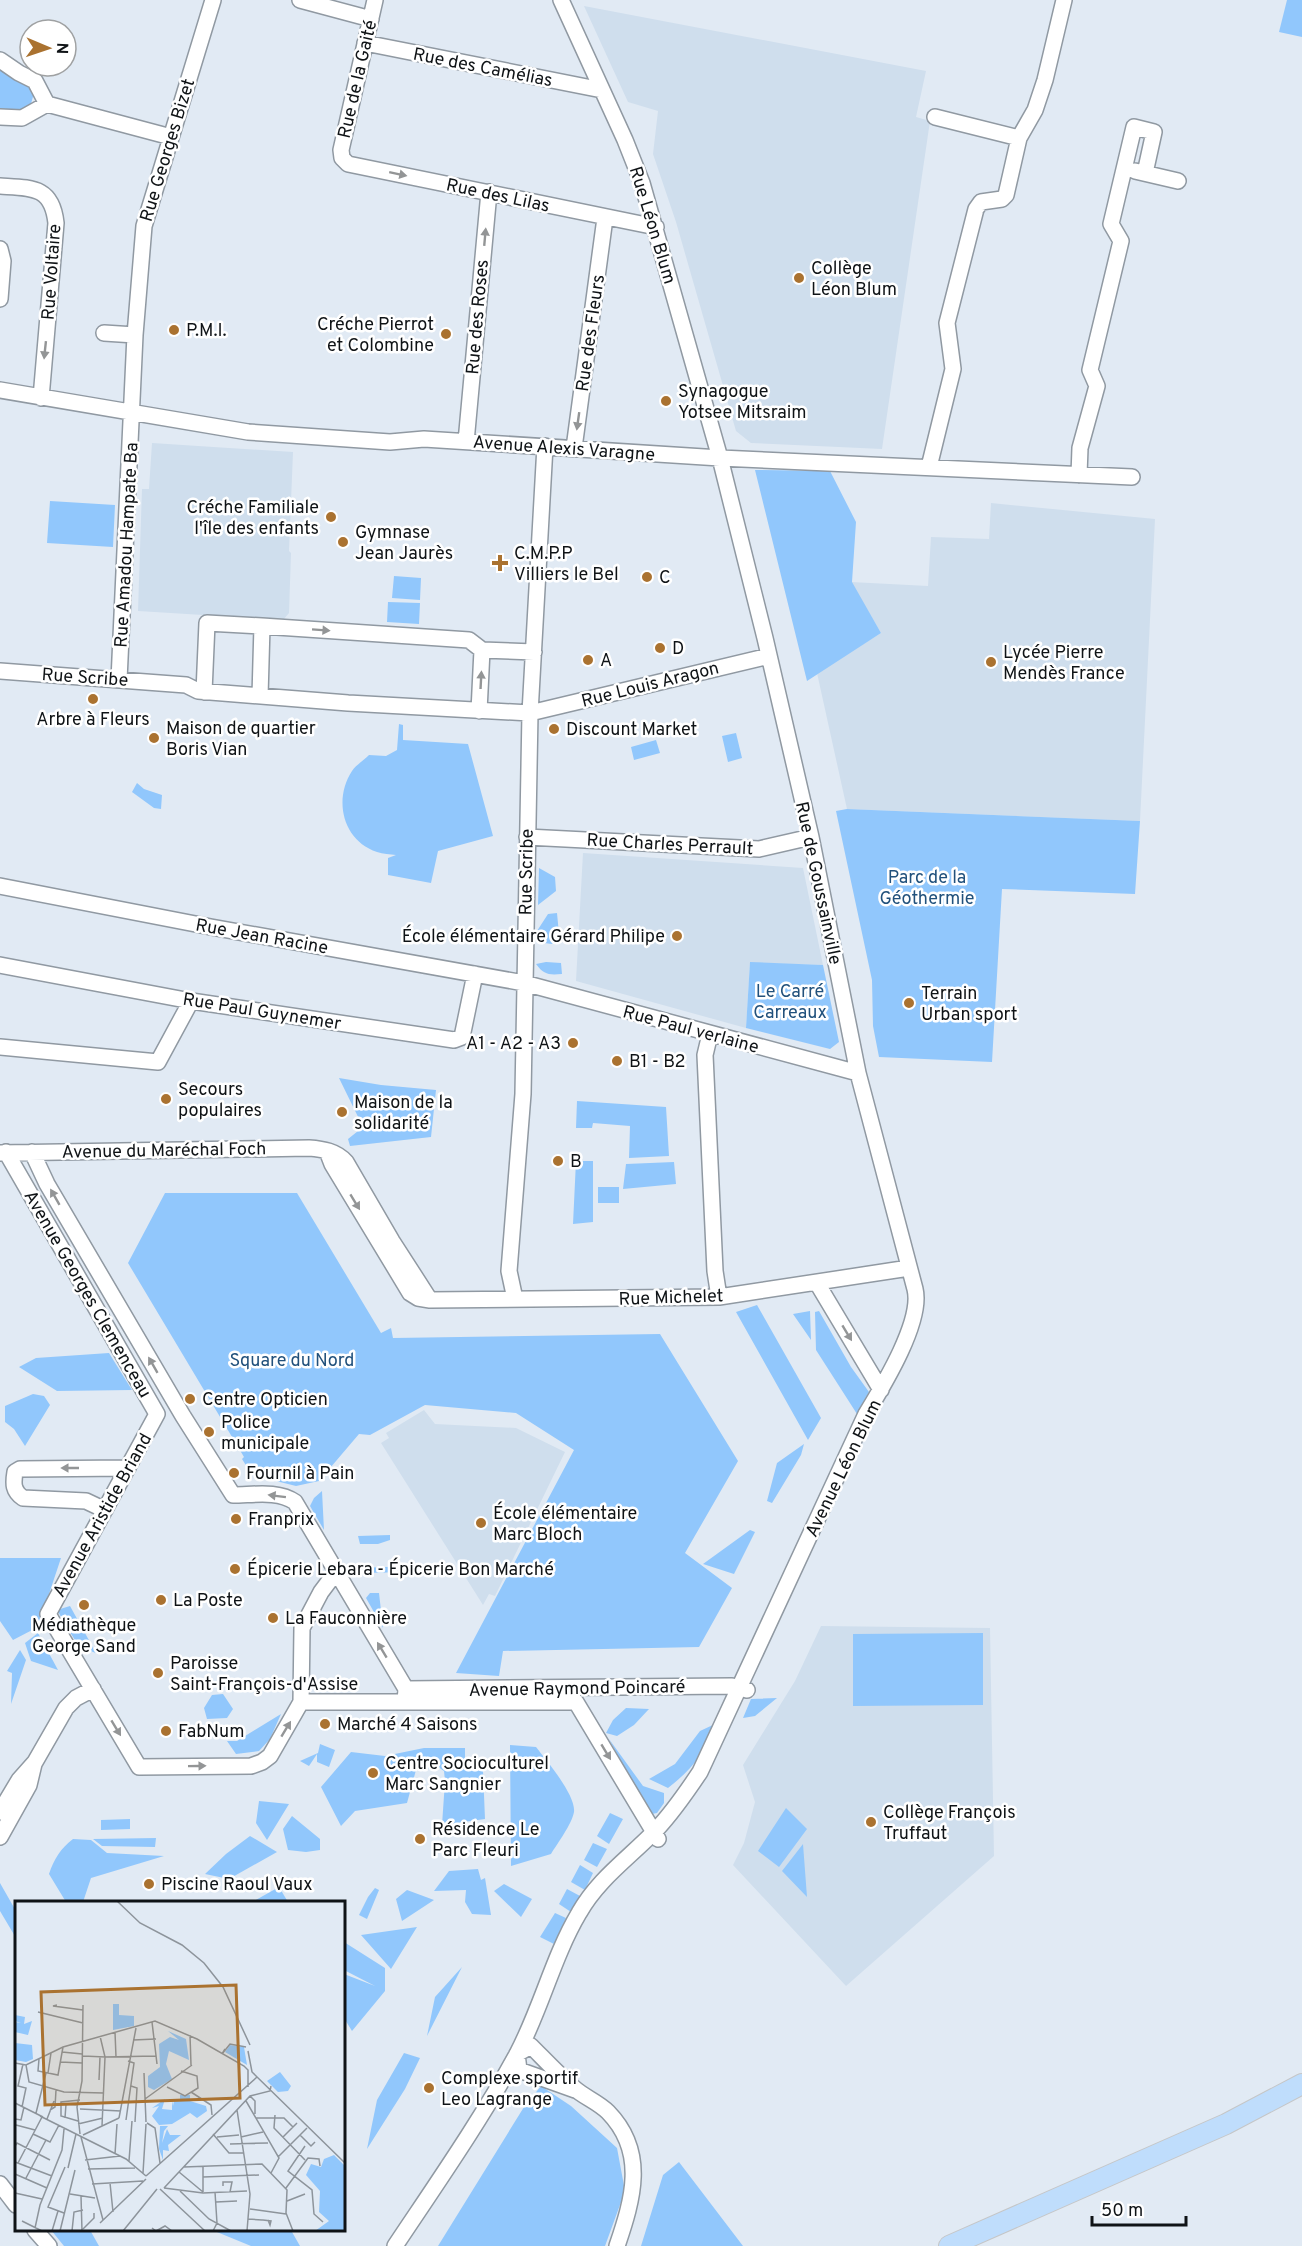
<svg xmlns="http://www.w3.org/2000/svg" width="1302" height="2246" font-family="Overpass,sans-serif">
<style>
.built{fill:#cfdeed}
.green{fill:#91c7fc}
.lines{fill:none;stroke-linecap:round;stroke-linejoin:round}
.minor-casing{stroke:#9099a2;stroke-width:18}
.major-casing{stroke:#c5c6c7;stroke-width:22}
.minor{stroke:#fff;stroke-width:15}
.major{stroke:#bfddfc;stroke-width:20}
.oneway{fill:#939596}
.poi-dot{fill:#aa7230;stroke:#fff;stroke-width:2}
.labels{text-anchor:middle;stroke-width:5;stroke-linejoin:round;paint-order:stroke}
.street-label{font-size:18px;fill:#0f1316;stroke:#fff}
.poi-label{font-size:18px;fill:#0f1316;stroke:#fff;text-anchor:start}
.park-label{font-size:18px;fill:#21517c;stroke:#fff}
.inset-road{fill:none;stroke:#8d949b;stroke-width:1.5}
.view{fill:#aa7230;fill-opacity:0.15;stroke:#aa7230;stroke-width:3}
.inset-edge{fill:none;stroke:#0f1316;stroke-width:3}
</style>
<rect width="100%" height="100%" fill="#e1eaf4"/>
<!-- built -->
<path class="built" d="M584,6L926,71L916,117L930,121L882,449L751,443L736,431L676,222L653,154L658,111L628,102Z
M152,443L293,452L289,551L291,553L289,613L283,620L138,611L142,489H149Z
M991,503L1155,519L1140,821L847,809L817,673L881,633L851,582L928,586L931,537L989,539Z
M583,853L803,868L823,965L750,963L746,1028L576,981Z
M424,1410L435,1424L516,1428L565,1452L495,1596L489,1594L483,1605L381,1443L389,1438L386,1433Z
M821,1626L990,1628L994,1856L846,1986L733,1865L744,1843L755,1802L743,1765L795,1681Z"/>
<!-- green -->
<path class="green" d="M1287,0H1302V37L1279,32Z
M0,65L28,83L35,90L30,107L23,111L0,110Z
M755,470L830,471L856,522L852,582L881,633L807,681Z
M50,501L115,505L113,547L47,543Z
M394,576L421,578L420,600L392,598Z
M388,602L420,603L419,624L387,622Z
M399,724L403,725V740L468,744L493,836L438,851L431,883L388,875V858L396,855C390,854 383,854 377,852C343,841 333,800 352,771C356,765 364,760 369,755L386,756L397,750Z
M736,733L742,758L728,762L722,736Z
M656,740L660,753L634,760L631,747Z
M137,783L144,789L162,795L161,809L154,808L132,792Z
M847,809L1140,821L1135,894L1002,889L992,1062L879,1057L873,1026L872,980L836,811Z
M539,868L555,877L556,891L538,905Z
M557,913L559,934L552,944L537,942V931L548,914Z
M546,962L561,963L562,974C549,975 544,975 536,964Z
M750,962L823,965L839,1042L830,1049L746,1028Z
M339,1078L381,1085L436,1090L431,1137L350,1146L348,1139L363,1127Z
M577,1101L666,1107L669,1156L629,1158L630,1126L593,1123L592,1128H576Z
M576,1161H593V1222L573,1224Z
M674,1162L676,1184L623,1189L626,1164Z
M598,1187H619V1203H598Z
M165,1193H297L381,1333L391,1328L393,1338L660,1334L738,1461L685,1553L732,1588L699,1647L503,1651L499,1676L456,1673L574,1450L516,1413L425,1405L370,1435L359,1434L319,1481L296,1486L252,1475L242,1459L244,1457L128,1263Z
M757,1305L821,1418L808,1440L736,1312Z
M810,1311L811,1340L793,1314Z
M819,1311L851,1367L869,1392L857,1414L816,1350L815,1312Z
M109,1353L132,1390L57,1391L19,1367L36,1358Z
M33,1394L44,1396L50,1405L25,1446L14,1429L5,1422V1406Z
M804,1444L801,1455L772,1503L767,1501L777,1463Z
M322,1491L324,1530L310,1506L314,1498Z
M750,1530L755,1532L734,1574L703,1564Z
M390,1535V1540L378,1544H360L358,1536Z
M0,1558H61L38,1627L13,1640L0,1621Z
M412,1566L413,1572L360,1573L358,1568Z
M370,1593H379L383,1628L366,1598Z
M70,1606L96,1653L79,1647L57,1610Z
M38,1633L58,1670L31,1661L25,1643Z
M983,1633V1705L853,1706V1634Z
M20,1650L26,1660L11,1704L12,1673L7,1671Z
M223,1694L233,1709L227,1718L207,1719L204,1708L212,1695Z
M777,1698L755,1716L743,1718L751,1699Z
M626,1708L649,1709L634,1725L617,1736L606,1733L613,1720Z
M281,1714L270,1739L259,1751L236,1754L227,1741H237Z
M715,1724C706,1753 691,1770 668,1788L649,1779L675,1764L700,1731Z
M609,1739L643,1786L664,1793V1803L657,1813L652,1814L640,1798Z
M320,1744L335,1750L329,1767L317,1762V1754L309,1766L300,1761L318,1753Z
M510,1745L536,1747C546,1760 576,1795 574,1812C572,1824 557,1844 551,1854L511,1866Z
M424,1748H465V1770L483,1771L485,1819L442,1825L445,1781L444,1771L438,1767L416,1770L407,1803L355,1811L341,1826L321,1787L351,1752L385,1756Z
M259,1801L289,1804L267,1840L256,1823Z
M786,1808L807,1829L779,1867L758,1851Z
M610,1813L623,1819L609,1844L597,1836Z
M292,1816L320,1839V1850L306,1852L288,1850L283,1829Z
M130,1819V1829L101,1830V1820Z
M250,1836L277,1852L229,1879L205,1874L226,1854Z
M156,1838L155,1847L102,1846L93,1839Z
M73,1839L91,1840L107,1853L164,1856L91,1878L83,1902H66L49,1874C54,1859 61,1848 73,1839Z
M593,1843L607,1849L597,1867L584,1860Z
M803,1844L807,1897L782,1871Z
M580,1865L593,1873L585,1890L571,1882Z
M478,1869L481,1880L485,1878L491,1915L472,1914L465,1902L466,1890L434,1891L449,1871Z
M0,1883L16,1911V1938L0,1911Z
M504,1884L532,1899L521,1917L494,1891Z
M279,1887L288,1902H252Z
M375,1888L379,1890L367,1919L359,1915L368,1897Z
M567,1889L580,1896L571,1912L559,1904Z
M407,1890L434,1900L402,1921L396,1899Z
M555,1913L566,1918L554,1944L540,1937Z
M417,1927L391,1969L361,1935Z
M344,1942L385,1968V1991L352,2031L344,2018V1974L375,1986L344,1970Z
M462,1967L427,2036L435,1997Z
M404,2053L420,2058L405,2089L367,2149L377,2100Z
M541,2086L571,2106L617,2148L625,2191L605,2246H438L524,2107Z
M679,2162L743,2246H641L663,2175Z
M51,2230H90L99,2246H64Z
M212,2230H287L292,2232L300,2246H251Z"/>
<g class="lines">
<!-- minor casing -->
<g class="minor-casing">
<path id="minor" d="M300,0L371,19
M375,0L341,150L342,158L348,164L656,227
M365,43L602,90
M0,60L19,73L35,81L47,104
M47,104L171,137
M0,117L22,118L47,104
M935,117L1019,138
M1135,171L1178,181
M0,186C32,188 52,186 56,223L41,398
M0,249L3,261L0,299
M104,333L135,335
M0,390L248,432L390,442L424,439L720,458L1132,477
M466,442L489,192
M545,446L530,713L769,656
M574,448L605,218
M929,467L953,369L947,323L976,209L981,202L1002,199L1006,195L1019,138L1035,110L1045,80L1064,0
M1079,475L1080,448L1097,386L1090,370L1121,241L1111,224L1134,127L1154,132L1145,173
M262,626L469,640L482,650L534,652
M0,671L186,685L198,691L348,703L530,713L523,1094L509,1271L515,1299
M119,680L135,335L144,226L213,0
M204,692L207,623L262,626L260,696
M479,711L482,650
M527,837L759,849L811,837
M0,886L211,927L524,983L858,1073
M0,965L191,1001L454,1040L462,1037L475,974
M710,1034L705,1055L715,1271L719,1297
M0,1047L158,1062L191,1001
M327,1151L332,1164L410,1293L418,1298L430,1300L719,1297L909,1268
M6,1152L157,1414
M32,1152L47,1184L183,1416L233,1495C253,1495 278,1490 295,1502L406,1689L405,1701
M0,1153L309,1148C323,1149 336,1151 346,1162L392,1241L430,1300
M817,1283L881,1390
M157,1414L48,1614L139,1767L251,1766L262,1762L270,1756L301,1702L302,1628L321,1592L336,1572
M105,1510L86,1501L23,1498C13,1491 13,1484 15,1472L20,1469L128,1468
M406,1689L732,1686L747,1690
M301,1702H576
M576,1702L658,1839
M0,1812L19,1780L35,1762L66,1708L76,1698L93,1689
M0,1837L29,1785L34,1764
M575,2090L519,2070L517,2054L531,2046C545,2060 559,2075 574,2088C584,2097 598,2102 608,2112C647,2152 633,2199 617,2246
M0,2184L16,2205
M35,2230L49,2246
M395,2246C437,2183 481,2120 517,2054C541,2009 553,1957 579,1913C598,1879 629,1858 656,1830C673,1812 686,1793 700,1772L866,1414C883,1386 923,1321 915,1289L858,1073L811,837L765,638L720,458L642,183L625,140L561,0"/>
</g>
<!-- major casing -->
<g class="major-casing">
<path id="major" d="M949,2246L1226,2124L1302,2084"/>
</g>
<!-- minor -->
<use href="#minor" class="minor"/>
<!-- major -->
<use href="#major" class="major"/>
</g>
<!-- one-way arrows -->
<defs><path id="oneway-solid" d="M-6-.8H1V-3.2L6.5 0L1 3.2V.8H-6Z" transform="scale(1.5)"/></defs>
<g class="oneway">
<use href="#oneway-solid" transform="translate(398 174) rotate(12)"/>
<use href="#oneway-solid" transform="translate(485 237) rotate(-85)"/>
<use href="#oneway-solid" transform="translate(45 350) rotate(96)"/>
<use href="#oneway-solid" transform="translate(578 421) rotate(98)"/>
<use href="#oneway-solid" transform="translate(321 630) rotate(4)"/>
<use href="#oneway-solid" transform="translate(481 680) rotate(-87)"/>
<use href="#oneway-solid" transform="translate(55 1197) rotate(-120)"/>
<use href="#oneway-solid" transform="translate(355 1202) rotate(59)"/>
<use href="#oneway-solid" transform="translate(847 1333) rotate(59)"/>
<use href="#oneway-solid" transform="translate(153 1365) rotate(-120)"/>
<use href="#oneway-solid" transform="translate(70 1468) rotate(180)"/>
<use href="#oneway-solid" transform="translate(277 1496) rotate(-173)"/>
<use href="#oneway-solid" transform="translate(382 1650) rotate(-121)"/>
<use href="#oneway-solid" transform="translate(116 1728) rotate(59)"/>
<use href="#oneway-solid" transform="translate(286 1729) rotate(-59)"/>
<use href="#oneway-solid" transform="translate(606 1752) rotate(59)"/>
<use href="#oneway-solid" transform="translate(197 1766) rotate(-1)"/>
</g>
<!-- markers -->
<g class="poi-dot">
<circle cx="799" cy="278" r="6"/>
<circle cx="174" cy="330" r="6"/>
<circle cx="446" cy="334" r="6"/>
<circle cx="666" cy="401" r="6"/>
<circle cx="331" cy="517" r="6"/>
<circle cx="343" cy="542" r="6"/>
<path d="M497 554h6v6h6v6h-6v6h-6v-6h-6v-6h6z"/>
<circle cx="647" cy="577" r="6"/>
<circle cx="660" cy="648" r="6"/>
<circle cx="588" cy="660" r="6"/>
<circle cx="991" cy="662" r="6"/>
<circle cx="93" cy="699" r="6"/>
<circle cx="554" cy="729" r="6"/>
<circle cx="154" cy="738" r="6"/>
<circle cx="677" cy="936" r="6"/>
<circle cx="909" cy="1003" r="6"/>
<circle cx="573" cy="1043" r="6"/>
<circle cx="617" cy="1061" r="6"/>
<circle cx="166" cy="1099" r="6"/>
<circle cx="342" cy="1112" r="6"/>
<circle cx="558" cy="1161" r="6"/>
<circle cx="190" cy="1399" r="6"/>
<circle cx="209" cy="1432" r="6"/>
<circle cx="234" cy="1473" r="6"/>
<circle cx="236" cy="1519" r="6"/>
<circle cx="481" cy="1523" r="6"/>
<circle cx="235" cy="1569" r="6"/>
<circle cx="161" cy="1600" r="6"/>
<circle cx="84" cy="1605" r="6"/>
<circle cx="273" cy="1618" r="6"/>
<circle cx="158" cy="1673" r="6"/>
<circle cx="325" cy="1724" r="6"/>
<circle cx="166" cy="1731" r="6"/>
<circle cx="373" cy="1773" r="6"/>
<circle cx="871" cy="1822" r="6"/>
<circle cx="420" cy="1839" r="6"/>
<circle cx="149" cy="1884" r="6"/>
<circle cx="429" cy="2088" r="6"/>
</g>
<g class="labels">
<!-- street labels -->
<g class="street-label">
<text transform="translate(483 67) rotate(11)" y="6">Rue des Camélias</text>
<text transform="translate(357 79) rotate(-77)" y="6">Rue de la Gaité</text>
<text transform="translate(167 150) rotate(-73)" y="6">Rue Georges Bizet</text>
<text transform="translate(498 195) rotate(12)" y="6">Rue des Lilas</text>
<text transform="translate(653 225) rotate(73)" y="6">Rue Léon Blum</text>
<text transform="translate(51 272) rotate(-86)" y="6">Rue Voltaire</text>
<text transform="translate(477 317) rotate(-85)" y="6">Rue des Roses</text>
<text transform="translate(590 333) rotate(-82)" y="6">Rue des Fleurs</text>
<text transform="translate(564 448) rotate(4)" y="6">Avenue Alexis Varagne</text>
<text transform="translate(126 545) rotate(-87)" y="6">Rue Amadou Hampate Ba</text>
<text transform="translate(85 677) rotate(4)" y="6">Rue Scribe</text>
<text transform="translate(650 684) rotate(-14)" y="6">Rue Louis Aragon</text>
<text transform="translate(670 844) rotate(3)" y="6">Rue Charles Perrault</text>
<text transform="translate(526 872) rotate(-89)" y="6">Rue Scribe</text>
<text transform="translate(819 883) rotate(78)" y="6">Rue de Goussainville</text>
<text transform="translate(262 936) rotate(10)" y="6">Rue Jean Racine</text>
<text transform="translate(262 1011) rotate(9)" y="6">Rue Paul Guynemer</text>
<text transform="translate(691 1029) rotate(15)" y="6">Rue Paul verlaine</text>
<text transform="translate(164 1150) rotate(-1)" y="6">Avenue du Maréchal Foch</text>
<text transform="translate(88 1294) rotate(60)" y="6">Avenue Georges Clemenceau</text>
<text transform="translate(671 1297) rotate(-2)" y="6">Rue Michelet</text>
<text transform="translate(843 1468) rotate(-64)" y="6">Avenue Léon Blum</text>
<text transform="translate(102 1515) rotate(-61)" y="6">Avenue Aristide Briand</text>
<text transform="translate(577 1688) rotate(-1)" y="6">Avenue Raymond Poincaré</text>
</g>
<!-- poi labels -->
<g class="poi-label">
<text x="811" y="274">Collège<tspan x="811" dy="21">Léon Blum</tspan></text>
<text x="434" y="330" text-anchor="end">Créche Pierrot<tspan x="434" dy="21">et Colombine</tspan></text>
<text x="186" y="336">P.M.I.</text>
<text x="678" y="397">Synagogue<tspan x="678" dy="21">Yotsee Mitsraim</tspan></text>
<text x="319" y="513" text-anchor="end">Créche Familiale<tspan x="319" dy="21">l'île des enfants</tspan></text>
<text x="355" y="538">Gymnase<tspan x="355" dy="21">Jean Jaurès</tspan></text>
<text x="514" y="559">C.M.P.P<tspan x="514" dy="21">Villiers le Bel</tspan></text>
<text x="659" y="583">C</text>
<text x="672" y="654">D</text>
<text x="1003" y="658">Lycée Pierre<tspan x="1003" dy="21">Mendès France</tspan></text>
<text x="600" y="666">A</text>
<text x="93" y="725" text-anchor="middle">Arbre à Fleurs</text>
<text x="166" y="734">Maison de quartier<tspan x="166" dy="21">Boris Vian</tspan></text>
<text x="566" y="735">Discount Market</text>
<text x="665" y="942" text-anchor="end">École élémentaire Gérard Philipe</text>
<text x="921" y="999">Terrain<tspan x="921" dy="21">Urban sport</tspan></text>
<text x="561" y="1049" text-anchor="end">A1 - A2 - A3</text>
<text x="629" y="1067">B1 - B2</text>
<text x="178" y="1095">Secours<tspan x="178" dy="21">populaires</tspan></text>
<text x="354" y="1108">Maison de la<tspan x="354" dy="21">solidarité</tspan></text>
<text x="570" y="1167">B</text>
<text x="202" y="1405">Centre Opticien</text>
<text x="221" y="1428">Police<tspan x="221" dy="21">municipale</tspan></text>
<text x="246" y="1479">Fournil à Pain</text>
<text x="493" y="1519">École élémentaire<tspan x="493" dy="21">Marc Bloch</tspan></text>
<text x="248" y="1525">Franprix</text>
<text x="247" y="1575">Épicerie Lebara - Épicerie Bon Marché</text>
<text x="173" y="1606">La Poste</text>
<text x="285" y="1624">La Fauconnière</text>
<text x="84" y="1631" text-anchor="middle">Médiathèque<tspan x="84" dy="21">George Sand</tspan></text>
<text x="170" y="1669">Paroisse<tspan x="170" dy="21">Saint-François-d'Assise</tspan></text>
<text x="337" y="1730">Marché 4 Saisons</text>
<text x="178" y="1737">FabNum</text>
<text x="385" y="1769">Centre Socioculturel<tspan x="385" dy="21">Marc Sangnier</tspan></text>
<text x="883" y="1818">Collège François<tspan x="883" dy="21">Truffaut</tspan></text>
<text x="432" y="1835">Résidence Le<tspan x="432" dy="21">Parc Fleuri</tspan></text>
<text x="161" y="1890">Piscine Raoul Vaux</text>
<text x="441" y="2084">Complexe sportif<tspan x="441" dy="21">Leo Lagrange</tspan></text>
</g>
<!-- park labels -->
<g class="park-label">
<text x="927" y="883">Parc de la<tspan x="927" dy="21">Géothermie</tspan></text>
<text x="790" y="997">Le Carré<tspan x="790" dy="21">Carreaux</tspan></text>
<text x="292" y="1366">Square du Nord</text>
</g>
</g>
<!-- overview -->
<g transform="translate(15 1901)">
<rect width="330" height="330" fill="#e1eaf4"/>
<path d="M98,103H104V114L119,115V125L98,129ZM0,114L10,116L9,123L17,120L13,134L0,131V121L6,122L0,120ZM153,130L171,138L174,159L154,150L151,163L157,178L139,189L133,186V175L145,166L144,143L155,136L164,139ZM0,142L17,144L18,158L11,161L0,159ZM215,144L229,146L232,164L210,151ZM265,171L276,185L273,190L263,191L252,180ZM165,194H175V200L191,205L192,210L182,217L171,209L175,212L157,223L144,224L137,215L144,205L137,207L150,198L147,208L157,209V199L151,196L157,199L158,205L159,200H165ZM145,225H153L149,230L147,242L152,228L155,234H166L153,244L154,250L148,249V259L144,248ZM319,254L330,265V330H300L314,320L304,311L305,290L291,274L296,263L306,266L309,258Z" fill="#91c7fc"/>
<path class="inset-road" d="M102,0L125,22L167,44L189,62L208,86L235,144M42,104L38,105L68,109M23,111L68,122M137,121L142,163M100,131L101,156M175,134L176,164M118,139L141,138M210,148L207,153L215,143L231,146M233,150L237,171L330,262M47,151L67,153M68,155L90,156L85,135M24,158L23,170L43,174L48,146M45,161L67,162M0,162L11,164L48,146L140,120L182,138L229,165L233,169V186M11,164L14,181L49,191L89,192M33,172L36,152M129,172L131,221M84,179L85,156M116,185L122,187L120,221M152,186L170,195L183,187L182,175L166,170M176,191L196,204L197,214M235,195L240,200V213M130,198L177,164M231,200L264,257L256,272M0,202L28,216M7,206L11,187L3,185L8,163M65,208L106,210M35,209L40,206L41,189M222,209L235,293L232,330M21,212L31,172M260,214L259,227L290,259M25,215L111,258L131,275M50,217L51,203L63,204M104,217L121,127M241,217H269L278,226M0,218L6,219L9,206M32,218L39,200M111,219L119,162L113,160M63,220L46,215V201L65,199M132,222L140,227L145,262M63,223L88,217M1,224L20,229M87,225L90,156L141,155M18,233L35,241L44,224M65,233L62,206L67,180L68,104M198,233L214,252H228M68,234L104,217M285,234L296,245L300,241M66,236L88,319M202,236L224,234M226,236L248,231M268,236L282,222M215,243L253,242M0,245L2,242L35,259M290,245L273,270L297,289L299,313L308,321M100,253L102,223M263,256L292,227M70,259L105,255M114,260L117,220M0,261L37,275M3,262L27,216M188,265V291M169,266L247,263L272,289L271,312L278,330M53,267L61,233M73,268L120,267M164,271L188,291M128,272L131,223M0,273L32,287M131,275L242,176M188,276L244,274M11,277L31,239M95,282L98,311M77,283L128,280M208,285V281H217L215,291M149,287L235,195L255,190L256,185M149,287L188,292L232,290M271,287L293,257L304,258L305,265M145,288L190,330M165,290L194,318L216,330M0,292L27,298M55,293L80,297M66,295L67,330M272,300L290,293M201,301L222,300M235,308L271,313M49,312L33,306L50,266M233,318L247,319H248L256,320L255,324L253,319M7,320L27,330M85,322L131,278M20,327L25,304L47,249L49,228M137,327L141,330L150,325L157,330M68,328L79,317V312M37,330L43,310M45,330L60,269M57,330L59,311L68,309M108,330L142,288M198,330L202,322L200,291"/>
<path class="view" d="M221,84L225,197L30,204L26,91Z"/>
<rect width="330" height="330" class="inset-edge"/>
</g>
<!-- north arrow -->
<g transform="translate(48 48) rotate(92)"><circle r="28" fill="#ffffff" stroke="#9fa1a2" stroke-width="1.5"/>
<path d="M0-4.5L10 22L0 15L-10 22Z" fill="#aa7230"/>
<text y="-9" font-size="16" font-weight="bold" text-anchor="middle" fill="#0f1316">N</text>
</g>
<!-- scale -->
<path d="M1092 2216v9h94v-9" fill="none" stroke="#0f1316" stroke-width="3"/>
<text x="1101" y="2216" font-size="18" fill="#0f1316" stroke="#ffffff" stroke-width="4.5" paint-order="stroke">50 m</text>
</svg>
